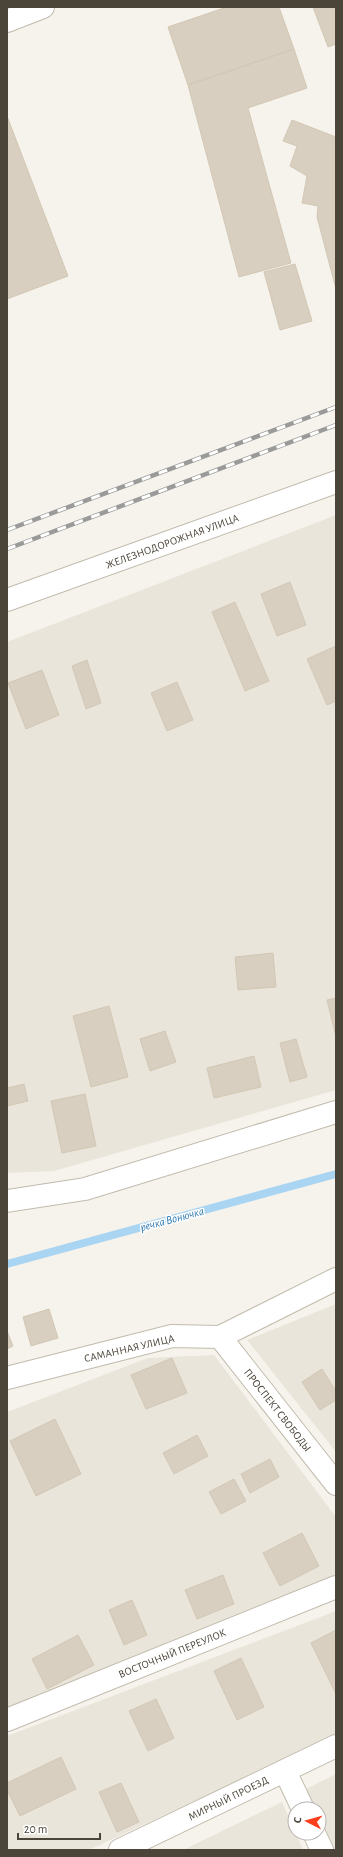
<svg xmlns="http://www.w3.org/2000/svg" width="343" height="1857" font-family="'Alegreya Sans',sans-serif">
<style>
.residential{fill:#eae5da}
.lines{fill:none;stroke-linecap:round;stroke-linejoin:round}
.stream{stroke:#a9d4f2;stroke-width:8}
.building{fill:#d8cfc1;stroke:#d3c7b4}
.minor-casing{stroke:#c2bbae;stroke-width:24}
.tertiary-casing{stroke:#c2bbae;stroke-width:24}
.minor{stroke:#fff;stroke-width:22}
.tertiary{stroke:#fff;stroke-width:22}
.rail-casing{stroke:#9a9a9a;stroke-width:4.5}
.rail{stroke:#fff;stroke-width:3;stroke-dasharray:9;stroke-linecap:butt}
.labels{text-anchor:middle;stroke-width:3;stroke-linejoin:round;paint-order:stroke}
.street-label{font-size:11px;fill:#4b4439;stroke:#fff}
.water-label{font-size:12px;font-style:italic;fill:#2e7ab2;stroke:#fff}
</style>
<rect width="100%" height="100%" fill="#f6f3ec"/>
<!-- residential -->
<path class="residential" d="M336,515V1090L54,1171L7,1173V642Z
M336,1304V1452L247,1340Z
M214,1355L336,1517V1574L7,1717V1412L148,1358Z
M336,1611V1735L89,1850H7V1736Z
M336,1774V1850H331L319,1823V1809H313L304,1790Z
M282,1802L303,1850H183Z"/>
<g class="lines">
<!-- stream -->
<path class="stream" d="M7,1264L336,1174"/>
</g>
<!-- building -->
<path class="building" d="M227,7H279L294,49L188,85L168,27Z
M313,7H336V44L328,47Z
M294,49L307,88L248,108L291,263L239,277L188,85Z
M7,116L68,276L7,299Z
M292,120L336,137V289L317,217L318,206L302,203L307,176L290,166L297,146L283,141Z
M295,264L312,321L280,330L264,272Z
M290,582L306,625L277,636L261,594Z
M235,602L269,681L245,691L212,612Z
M336,646V701L327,705L307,659Z
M87,660L101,703L86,709L72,666Z
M42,670L59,715L26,729L8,683Z
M177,682L193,720L167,731L151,693Z
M273,953L276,987L238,990L235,957Z
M336,998V1037L327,1000Z
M109,1006L128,1077L91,1087L73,1016Z
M165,1031L176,1062L150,1071L140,1039Z
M296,1039L307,1077L290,1082L280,1043Z
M254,1056L261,1087L214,1098L207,1068Z
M24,1084L28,1101L7,1106V1088Z
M85,1094L96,1146L62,1153L51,1101Z
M49,1309L58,1338L31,1346L23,1317Z
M7,1331L13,1346L7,1349Z
M172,1358L187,1393L146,1409L131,1375Z
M322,1369L336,1391V1400L320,1410L302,1382Z
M55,1419L81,1474L36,1496L10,1441Z
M197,1435L208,1456L174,1474L163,1453Z
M270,1459L279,1477L250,1493L241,1474Z
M234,1479L246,1501L221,1514L209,1492Z
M302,1533L319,1566L280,1586L263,1553Z
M223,1575L234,1604L197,1619L185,1590Z
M132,1600L147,1635L124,1645L109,1610Z
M336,1630V1694L311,1643Z
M78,1635L94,1665L47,1689L32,1659Z
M241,1658L264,1707L237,1720L214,1671Z
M156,1699L174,1738L148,1751L129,1711Z
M61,1757L76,1789L20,1816L7,1790V1783Z
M121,1783L139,1822L117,1832L99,1792Z"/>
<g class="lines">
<!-- minor casing -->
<g class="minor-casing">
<path id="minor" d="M7,600L336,482
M7,1201L85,1189L336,1112
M220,1337L336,1484
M7,1378L172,1336L220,1337L336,1279
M7,1720L336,1587
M285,1771L303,1809
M314,1833L322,1850
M120,1850L336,1746"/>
</g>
<!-- tertiary casing -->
<g class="tertiary-casing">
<path id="tertiary" d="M7,21L43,7"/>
</g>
<!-- minor -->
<use href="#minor" class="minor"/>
<!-- tertiary -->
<use href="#tertiary" class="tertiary"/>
<!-- rail casing -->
<g class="rail-casing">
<path id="rail" d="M7,530L336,407
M7,549L336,425"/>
</g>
<!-- rail -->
<use href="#rail" class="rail"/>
</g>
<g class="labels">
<!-- street labels -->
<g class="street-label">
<text transform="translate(172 541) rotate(-20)" y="4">ЖЕЛЕЗНОДОРОЖНАЯ УЛИЦА</text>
<text transform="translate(129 1348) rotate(-13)" y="4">САМАННАЯ УЛИЦА</text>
<text transform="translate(278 1410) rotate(52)" y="4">ПРОСПЕКТ СВОБОДЫ</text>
<text transform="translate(172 1653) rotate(-22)" y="4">ВОСТОЧНЫЙ ПЕРЕУЛОК</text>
<text transform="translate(228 1798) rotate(-26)" y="4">МИРНЫЙ ПРОЕЗД</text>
</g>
<!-- water labels -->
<g class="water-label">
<text transform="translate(172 1219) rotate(-15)" y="4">речка Вонючка</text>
</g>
</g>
<!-- border -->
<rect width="343" height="1857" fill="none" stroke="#4b4439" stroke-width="16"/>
<!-- north arrow -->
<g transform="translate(307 1821) rotate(276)"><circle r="19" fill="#ffffff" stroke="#b7b4b0"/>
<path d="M0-3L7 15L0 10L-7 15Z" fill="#fc3f1d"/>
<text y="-6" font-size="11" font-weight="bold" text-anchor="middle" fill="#4b4439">С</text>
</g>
<!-- scale -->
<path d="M18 1833v6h82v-6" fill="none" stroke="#4b4439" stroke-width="2"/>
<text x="24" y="1833" font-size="12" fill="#4b4439" stroke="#ffffff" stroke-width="3" paint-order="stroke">20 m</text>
</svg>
